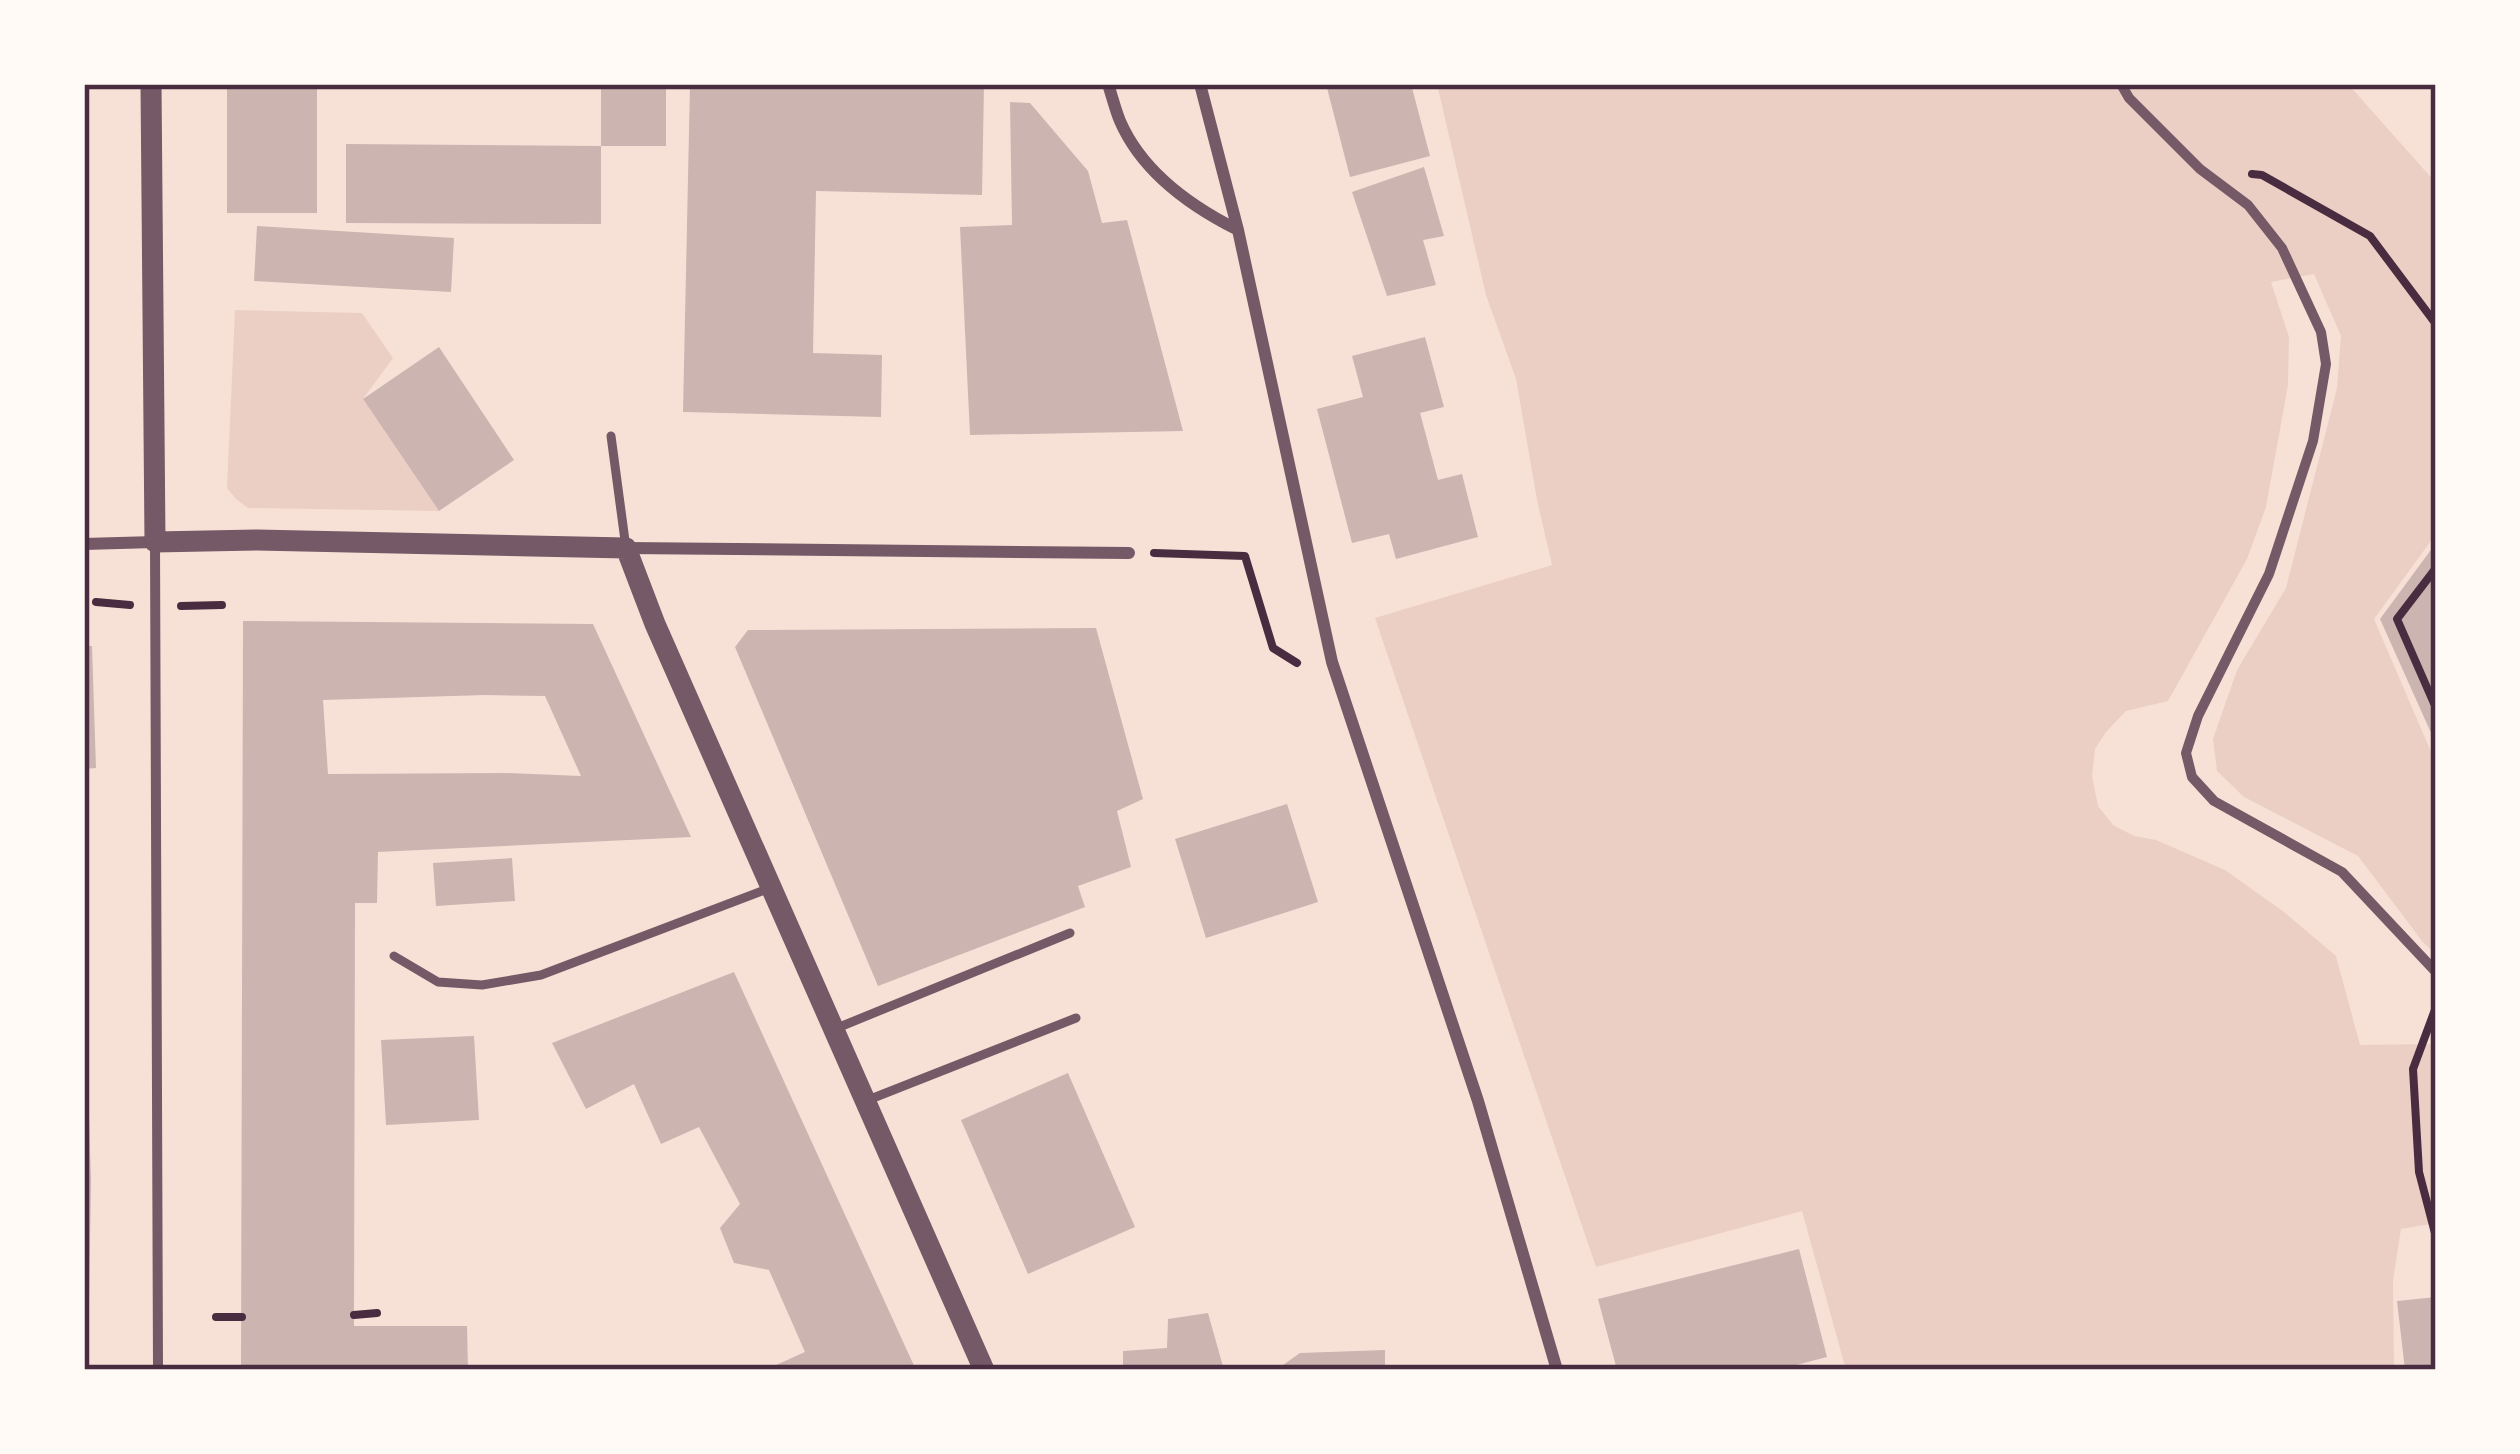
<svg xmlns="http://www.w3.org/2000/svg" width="2520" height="1454" font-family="Commissioner,sans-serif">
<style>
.green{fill:#ebcfc5}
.building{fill:#ccb4b1;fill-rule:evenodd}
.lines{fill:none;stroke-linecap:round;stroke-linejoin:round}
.path{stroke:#4a2c40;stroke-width:8}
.service{stroke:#755966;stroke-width:9}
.pedestrian{stroke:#755966;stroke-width:10}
.minor{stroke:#755966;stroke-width:12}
.tertiary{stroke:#755966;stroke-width:21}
.neatline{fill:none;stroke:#4a2c40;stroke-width:4.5}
</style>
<rect width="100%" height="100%" fill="#f7e1d7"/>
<!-- green -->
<path class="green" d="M1437,84H2348L2436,183V534L2374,619L2432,754L2436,755V955L2422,941L2358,856L2244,797L2217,771L2213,739L2237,670L2286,588L2337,388L2341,336L2314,274L2271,282L2289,337L2288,385L2266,507L2247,559L2168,701L2126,711L2106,732L2095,749L2092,776L2098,806L2113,825L2134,836L2156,840L2225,870L2284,912L2336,956L2360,1045L2436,1044V1223L2401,1229L2393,1281L2394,1370H1846L1802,1211L1596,1267L1375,618L1552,565L1537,500L1516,379L1486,295Z
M235,310L362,313L393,358L363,399L439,511L248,508L236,499L227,488Z"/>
<!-- building -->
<path class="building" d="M227,84H317V213H227Z
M601,84H666V146H601V224L346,223V144L601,146Z
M690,84H984L982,195L816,191L813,353L882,355L881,417L683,412Z
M1326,84H1411L1430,156L1350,177Z
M1010,102L1030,103L1088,171L1102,223L1127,220L1183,431L970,435L960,227L1012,225Z
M1424,167L1444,236L1423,240L1436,285L1387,296L1352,192Z
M257,226L454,238L451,292L254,281Z
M1425,337L1444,407L1420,413L1438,480L1462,474L1478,537L1396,559L1389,534L1352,543L1317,409L1363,397L1352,356Z
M439,347L514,460L439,511L363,399Z
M2436,543V744L2380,619Z
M243,621L593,624L691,837L378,852L377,903H355L354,1326H467L468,1370H241ZM485,695L545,696L581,776L505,773L328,774L323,700Z
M1096,628L1143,799L1117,811L1131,867L1078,886L1085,907L878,986L735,647L748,630Z
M84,646H92L96,768L84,769Z
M1287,804L1318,902L1206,938L1175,839Z
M512,858L515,901L436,906L433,863Z
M734,972L916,1370H765L805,1352L769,1270L734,1263L720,1228L740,1204L699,1127L661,1144L634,1084L586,1109L552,1043Z
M474,1036L479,1120L386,1125L381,1040Z
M1068,1073L1135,1227L1028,1274L961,1120Z
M84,1082H88L91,1182L88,1364H84Z
M1799,1249L1827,1357L1777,1370H1617L1598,1299Z
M2436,1297V1370H2405L2397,1301Z
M1208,1313L1224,1370H1123V1351L1167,1348L1168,1319Z
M1385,1350V1370H1255V1366L1283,1365L1300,1353Z"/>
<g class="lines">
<!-- path -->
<path class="path" d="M2252,174L2262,175L2370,236L2436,324
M1154,553L1245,556L1273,648L1297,663
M2436,568L2397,619L2436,708
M96,602L130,605
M181,606L222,605
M2436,1007L2413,1069L2419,1172L2436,1237
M354,1315L377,1313
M216,1317H242"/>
<!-- service -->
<path class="service" d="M611,436L626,548
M394,956L438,982L482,985L541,975L770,888
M837,1028L1070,933
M868,1100L1076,1018"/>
<!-- pedestrian -->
<path class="pedestrian" d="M2121,84L2129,98L2200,169L2248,205L2282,248L2321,332L2326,364L2313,441L2269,574L2198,716L2186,753L2192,777L2214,801L2342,872L2436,972
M155,542L158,1370"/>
<!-- minor -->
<path class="minor" d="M1108,84C1112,96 1115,109 1120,121C1142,172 1190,206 1238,230
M1200,84L1238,230L1332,662L1478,1101L1557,1370
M84,544L155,542
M626,548L1129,553"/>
<!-- tertiary -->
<path class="tertiary" d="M151,84L155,542L257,540L626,548L655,624L984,1370"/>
</g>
<!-- border -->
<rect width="2520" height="1454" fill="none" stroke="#fffaf5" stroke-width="174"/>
<rect x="87" y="87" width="2346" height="1280" class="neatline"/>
</svg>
